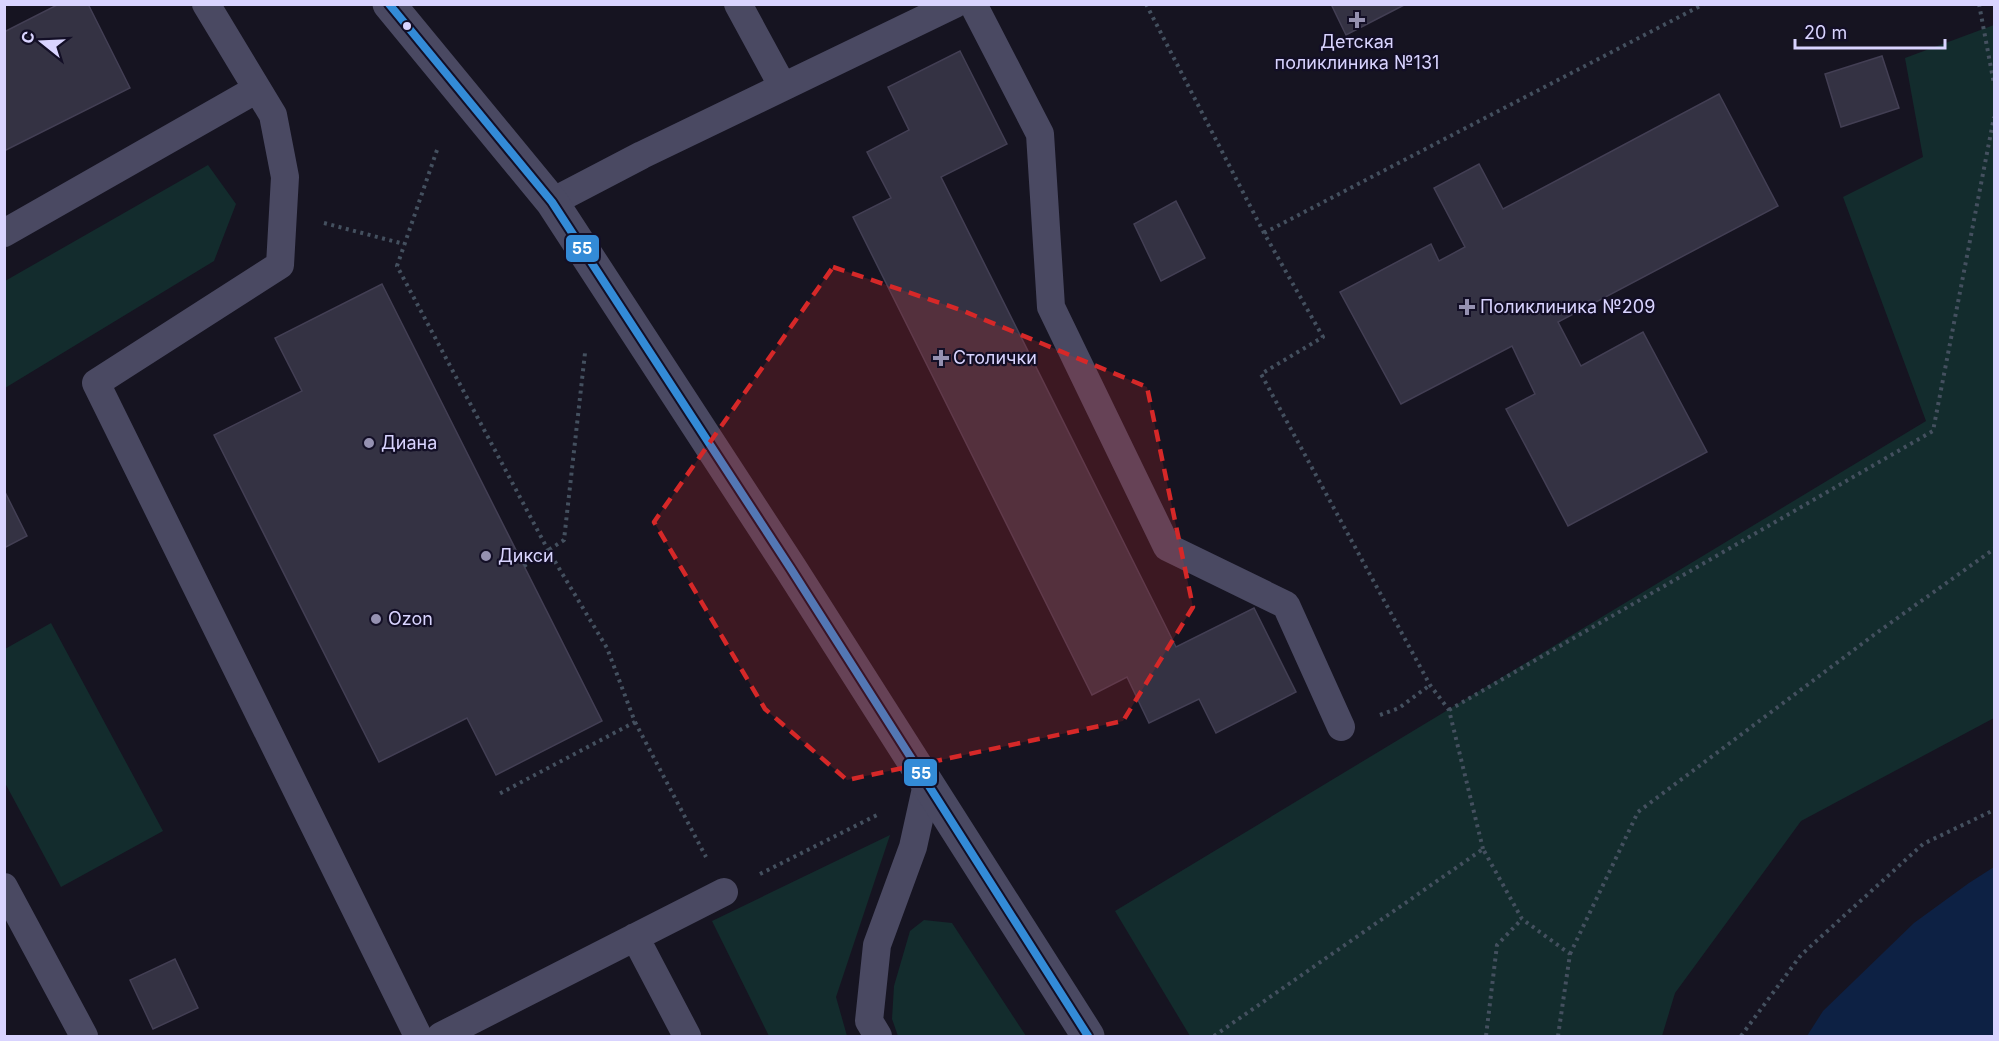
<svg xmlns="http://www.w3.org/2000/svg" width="1999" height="1041" font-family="Inter,sans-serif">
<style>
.green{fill:#132c2d}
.water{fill:#0d2144}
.building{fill:#343243;stroke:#433f54;stroke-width:1.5}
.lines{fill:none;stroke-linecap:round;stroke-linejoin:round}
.path{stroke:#44505f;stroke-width:4;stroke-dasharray:3 4.5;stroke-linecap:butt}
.lane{stroke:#4a4962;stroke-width:28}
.street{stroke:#4a4962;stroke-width:33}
.bus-1-casing{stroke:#130f26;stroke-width:12}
.bus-1{stroke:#338bd7;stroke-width:8}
.marked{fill:#d62828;fill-opacity:0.2;stroke:#d62828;stroke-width:4.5;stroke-dasharray:12 8;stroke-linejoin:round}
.poi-dot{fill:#9591b1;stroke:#130f26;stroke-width:2}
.bus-dot{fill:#d9d4ff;stroke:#130f26;stroke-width:2}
.labels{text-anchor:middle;stroke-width:4.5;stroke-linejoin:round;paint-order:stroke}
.poi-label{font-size:18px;fill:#d9d4ff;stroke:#130f26;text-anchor:start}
.line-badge{stroke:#130f26;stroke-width:2}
.badge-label{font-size:16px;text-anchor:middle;font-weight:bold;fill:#fff}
</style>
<rect width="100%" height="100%" fill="#161421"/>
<!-- green -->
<path class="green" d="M1994,25V718L1801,821L1675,993L1662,1036H1190L1115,911L1926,421L1843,197L1923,157L1905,58Z
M208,165L236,204L214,261L5,388V281Z
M51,623L163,831L61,887L5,783V649Z
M890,835L836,997L847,1036H769L712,921Z
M924,920L952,923L1026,1036H898L892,1019L894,986L910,931Z"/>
<!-- water -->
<path class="water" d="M1994,867V1036H1807L1823,1011L1914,923L1969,883Z"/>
<!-- building -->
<path class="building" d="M59,4H88L130,88L4,151V32Z
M1331,4H1406L1346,35Z
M960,51L1007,144L941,177L1176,647L1254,608L1296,692L1216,733L1199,699L1149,723L1127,677L1092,695L853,217L891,198L867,152L909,130L888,87Z
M1882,56L1899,108L1841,127L1825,74Z
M1719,94L1778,206L1558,322L1581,366L1643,332L1707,452L1568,526L1506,409L1535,394L1512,346L1401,404L1340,292L1431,244L1439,261L1465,247L1434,188L1479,164L1503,209Z
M1176,201L1205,258L1161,281L1134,224Z
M382,284L602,721L496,775L467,718L379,762L214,435L302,391L275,338Z
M4,490L27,536L4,548Z
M175,959L198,1008L153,1029L130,980Z"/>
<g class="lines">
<!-- path -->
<path class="path" d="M1146,4L1264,233L1323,337L1261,374L1430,685L1449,710L1483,849
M1979,4L1994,84
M437,150L397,266L548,550L607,648L635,722L497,795
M324,223L404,244
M1264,233L1704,4
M524,566L564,540L585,353
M1449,710L1933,431L1994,117
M1380,715L1399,708L1430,685
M635,722L706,857
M760,874L879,814
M1570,954L1638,812L1875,634L1994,549
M1214,1036L1483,849L1522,919L1570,954L1558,1036
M1486,1036L1497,945L1522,919
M1741,1036L1801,955L1923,844L1994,810"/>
<!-- lane -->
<path class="lane" d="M206,4L273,115L285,177L280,265L96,383L418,1036
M738,4L783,87
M973,4L1040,134L1051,307L1167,547L1286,605L1341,727
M552,202L642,155L955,4
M4,233L257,89
M4,887L84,1036
M635,937L687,1036
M441,1036L724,892
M878,1036L869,1021L877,945L913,847L927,784"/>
<!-- street -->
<path class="street" d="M389,4L552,202L791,569L1088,1036"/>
<!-- bus-1 casing -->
<g class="bus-1-casing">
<path id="bus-1" d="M389,4L552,202L791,569L1088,1036"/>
</g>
<!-- bus-1 -->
<use href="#bus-1" class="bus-1"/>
</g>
<!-- marked area -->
<path class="marked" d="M833,267L961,310L1147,387L1193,607L1123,721L847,780L765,709L654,522Z"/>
<!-- markers -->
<g class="poi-dot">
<path d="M1354 11h6v6h6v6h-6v6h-6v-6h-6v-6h6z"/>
<path d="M1464 298h6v6h6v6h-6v6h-6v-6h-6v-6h6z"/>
<path d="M938 349h6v6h6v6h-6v6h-6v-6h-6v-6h6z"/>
<circle cx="369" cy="443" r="6"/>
<circle cx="486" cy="556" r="6"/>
<circle cx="376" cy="619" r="6"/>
</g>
<circle class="bus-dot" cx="407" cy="26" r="5"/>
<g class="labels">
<!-- poi labels -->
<g class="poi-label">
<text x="1357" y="48" text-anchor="middle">Детская<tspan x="1357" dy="21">поликлиника №131</tspan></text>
<text x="1480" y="313">Поликлиника №209</text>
<text x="953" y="364">Столички</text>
<text x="381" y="449">Диана</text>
<text x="498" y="562">Дикси</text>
<text x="388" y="625">Ozon</text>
</g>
</g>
<g class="line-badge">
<rect x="565" y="234" width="35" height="29" rx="6" fill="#338bd7"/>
<rect x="903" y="758" width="35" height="29" rx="6" fill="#338bd7"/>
</g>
<g class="badge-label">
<text x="582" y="254">55</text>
<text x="921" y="779">55</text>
</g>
<!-- border -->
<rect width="1999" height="1041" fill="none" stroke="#d9d4ff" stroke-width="12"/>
<!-- north arrow -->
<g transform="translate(42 42) rotate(288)" stroke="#130f26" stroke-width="4.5" paint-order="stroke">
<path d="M0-4.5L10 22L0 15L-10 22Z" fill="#d9d4ff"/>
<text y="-9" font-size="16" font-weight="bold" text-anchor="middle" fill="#d9d4ff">С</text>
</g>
<!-- scale -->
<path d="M1795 39v9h150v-9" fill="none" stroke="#d9d4ff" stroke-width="3"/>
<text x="1804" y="39" font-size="18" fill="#d9d4ff" stroke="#130f26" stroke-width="4.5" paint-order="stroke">20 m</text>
</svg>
